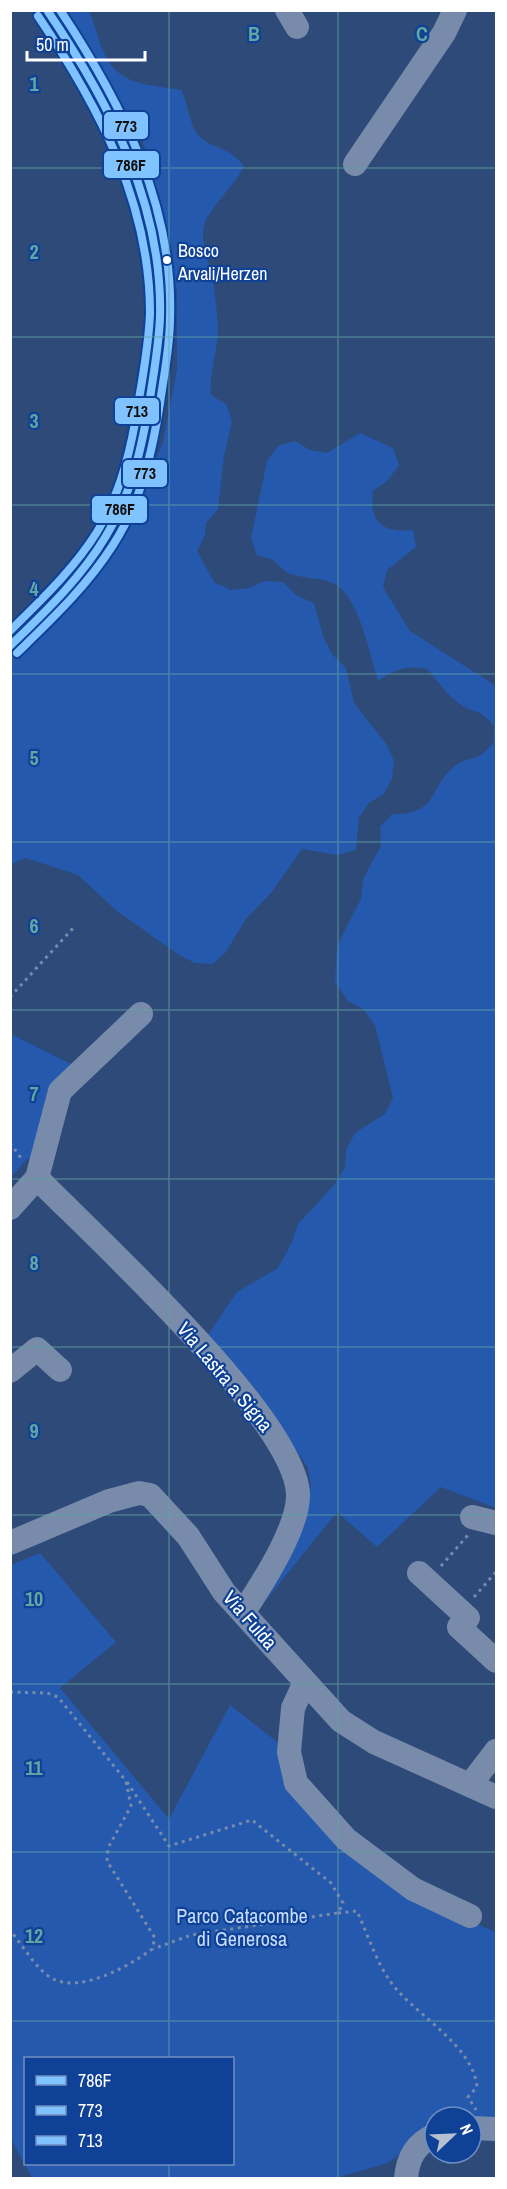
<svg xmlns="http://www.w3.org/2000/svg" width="507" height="2189" font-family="'Archivo Narrow',sans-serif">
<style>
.green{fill:#2459ae;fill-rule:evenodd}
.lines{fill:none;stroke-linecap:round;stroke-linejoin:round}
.path{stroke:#788bab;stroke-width:3;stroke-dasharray:3 4.5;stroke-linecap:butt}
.minor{stroke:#788bab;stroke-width:24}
.bus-1-casing{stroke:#0f4297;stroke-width:12}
.bus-2-casing{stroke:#0f4297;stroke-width:12}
.bus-3-casing{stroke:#0f4297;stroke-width:12}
.bus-1{stroke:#80c4ff;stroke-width:8}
.bus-2{stroke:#80c2ff;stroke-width:8}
.bus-3{stroke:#80c2ff;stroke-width:8}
.grid{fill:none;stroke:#63a6a1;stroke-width:1.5;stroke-opacity:0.55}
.bus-dot{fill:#fff;stroke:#0f4297;stroke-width:2}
.labels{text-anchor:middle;stroke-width:4.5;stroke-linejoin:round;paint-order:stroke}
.bus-label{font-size:18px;fill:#fff;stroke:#0f4297;text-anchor:start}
.street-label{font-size:20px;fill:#fff;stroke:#0f4297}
.park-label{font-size:20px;fill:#c7ddfe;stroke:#0f4297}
.grid-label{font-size:20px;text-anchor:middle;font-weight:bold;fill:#63a6a1;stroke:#0f4297;stroke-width:4.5;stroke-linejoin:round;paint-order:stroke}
.line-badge{stroke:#0f4297;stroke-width:2}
.pale-badge-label{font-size:16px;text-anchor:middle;font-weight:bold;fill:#111}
</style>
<rect width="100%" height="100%" fill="#2e4a78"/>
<!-- green -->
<path class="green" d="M65,11H89C93,19 95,28 98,37C113,86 139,83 181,90C189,104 189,128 201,138C215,150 228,146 244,166C235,185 211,207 205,222C199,240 209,260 212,277C215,293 217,311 218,327C218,351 209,372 211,395L226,404L232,421L224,456L218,509L206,523L205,535L197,551L214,582L231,590L249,588L265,581L283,582L296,595L314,603L324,639L333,655L346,668L354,703L387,745L394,761L392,778L384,794L369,803L359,817L356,850L338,855L302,849L271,893L245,920L226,952L213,964L195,963L179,955L117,911L78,875L26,858L11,864V661L94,570L128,527L163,442L177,369V293L162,205L143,142L110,81Z
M360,433L393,448L399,465L388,480L373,491C369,522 382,533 413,530L416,547L387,570L383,587L410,631L496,686V1508L441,1487L377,1547L337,1512L258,1610L311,1487L308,1468L292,1444L205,1339L237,1292L278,1268L292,1242L298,1224L335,1184L345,1167L346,1150L355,1133L385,1114L393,1098L375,1025L363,1009L348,1001L335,982L337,946L361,899L363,879L381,846L380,827L392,814C443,815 427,782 461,762C467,759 474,759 479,756C484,753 489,747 493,744L494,726C478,707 481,716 463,706C449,698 438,681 427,669C407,665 395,669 378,681C370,655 360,602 338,586C324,576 304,580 288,573C283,571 280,565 274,561C270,558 262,557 257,555L251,538L267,461L278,446L295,441L310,450L327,453Z
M11,1034L75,1066L33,1163L28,1158L11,1177Z
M40,1553L116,1642L60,1688L169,1819L230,1705L281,1745L286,1777L404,1894L496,1932V2117H435V2127L388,2163L336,2178H32L11,2139V1565ZM26,2058H232V2164H26Z"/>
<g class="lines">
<!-- path -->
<path class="path" d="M10,997L75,926
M10,1143L21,1158
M441,1566L468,1535
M474,1597L496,1572
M10,1692L47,1693L58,1697L126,1781L131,1806L108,1848L107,1861L155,1938L152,1949C130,1966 81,1993 53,1979C36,1970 22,1944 10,1930
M127,1782L169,1846L252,1820L331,1883L343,1903L338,1913L191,1935L153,1949
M338,1913L357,1911C367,1933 375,1958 388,1978C409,2012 473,2043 477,2087L468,2097L476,2110"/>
<!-- minor -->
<path class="minor" d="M287,10L297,27
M355,164L444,33L455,10
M10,646C48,608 90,569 115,521C135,484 144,440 150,399C155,368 161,335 160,304C159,196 108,97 47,10
M37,1178C95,1237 295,1419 298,1494C299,1528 261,1585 243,1613
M10,1208L37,1178L60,1091L141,1014
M10,1371L37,1349L60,1370
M472,1517L496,1523
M10,1543L109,1501L139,1493L150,1495L188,1536L224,1592L341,1721L374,1742L496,1797
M419,1573L468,1618L459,1627L496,1661
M305,1682L293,1708L289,1752L296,1783L346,1839L413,1889L470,1916
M470,1785L496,1751
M471,2128L496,2129
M406,2178C408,2158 415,2144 435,2135"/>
<!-- bus-1 casing -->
<g class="bus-1-casing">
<path id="bus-1" d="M10,646C45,612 81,578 106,536C132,493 142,447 150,398C154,371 159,344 160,317C163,204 109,102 47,10"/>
</g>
<!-- bus-2 casing -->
<g class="bus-2-casing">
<path id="bus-2" d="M17,653C52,619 87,586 113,545C141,502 152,453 160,403C164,375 170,346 170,318C174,205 121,102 60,10"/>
</g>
<!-- bus-3 casing -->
<g class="bus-3-casing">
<path id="bus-3" d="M10,631C41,600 74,569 97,532C122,491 132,445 139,399C144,370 149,342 150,313C150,202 98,105 38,16"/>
</g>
<!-- bus-1 -->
<use href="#bus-1" class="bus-1"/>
<!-- bus-2 -->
<use href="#bus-2" class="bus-2"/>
<!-- bus-3 -->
<use href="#bus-3" class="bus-3"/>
</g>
<!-- grid -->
<path class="grid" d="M169,10V2058M338,10V2178M10,168H496M10,337H496M10,505H496M10,674H496M10,842H496M10,1010H496M10,1179H496M10,1347H496M10,1515H496M10,1684H496M10,1852H496M10,2021H496M169,2164V2178"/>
<!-- markers -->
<circle class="bus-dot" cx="167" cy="260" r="5"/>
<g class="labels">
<!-- bus labels -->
<g class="bus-label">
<text x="178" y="257">Bosco<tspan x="178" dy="23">Arvali/Herzen</tspan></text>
</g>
<!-- street labels -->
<g class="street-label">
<text transform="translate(225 1377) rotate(50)" y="7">Via Lastra a Signa</text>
<text transform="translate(250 1620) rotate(49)" y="7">Via Fulda</text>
</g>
<!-- park labels -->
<g class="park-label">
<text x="242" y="1923">Parco Catacombe<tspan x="242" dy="23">di Generosa</tspan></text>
</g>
</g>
<g class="grid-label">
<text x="254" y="41">B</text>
<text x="422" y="41">C</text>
<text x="34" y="91">1</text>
<text x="34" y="259">2</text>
<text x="34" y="428">3</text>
<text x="34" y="596">4</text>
<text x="34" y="765">5</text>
<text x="34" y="933">6</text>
<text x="34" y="1101">7</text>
<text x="34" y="1270">8</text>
<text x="34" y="1438">9</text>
<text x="34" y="1606">10</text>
<text x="34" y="1775">11</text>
<text x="34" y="1943">12</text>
</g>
<g class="line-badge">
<rect x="103" y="111" width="46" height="29" rx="6" fill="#80c2ff"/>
<rect x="103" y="150" width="57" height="29" rx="6" fill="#80c4ff"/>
<rect x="114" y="397" width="46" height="28" rx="6" fill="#80c2ff"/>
<rect x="122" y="459" width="46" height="29" rx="6" fill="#80c2ff"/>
<rect x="91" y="495" width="57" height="29" rx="6" fill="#80c4ff"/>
</g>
<g class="pale-badge-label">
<text x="126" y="132">773</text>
<text x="131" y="171">786F</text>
<text x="137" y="417">713</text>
<text x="145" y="479">773</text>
<text x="120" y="515">786F</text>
</g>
<!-- border -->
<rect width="507" height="2189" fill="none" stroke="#ffffff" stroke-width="24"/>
<!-- legend -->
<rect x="24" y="2057" width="210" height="108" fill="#0f4297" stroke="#6f8ec1" stroke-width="1.5"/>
<rect x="36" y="2076" width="30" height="9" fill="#80c4ff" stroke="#6f8ec1" stroke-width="1.5"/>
<text x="78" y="2087" font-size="18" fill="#ffffff">786F</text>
<rect x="36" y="2106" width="30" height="9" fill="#80c2ff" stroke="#6f8ec1" stroke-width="1.5"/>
<text x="78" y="2117" font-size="18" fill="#ffffff">773</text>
<rect x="36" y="2136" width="30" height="9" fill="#80c2ff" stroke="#6f8ec1" stroke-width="1.5"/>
<text x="78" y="2147" font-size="18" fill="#ffffff">713</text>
<!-- north arrow -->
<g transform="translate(453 2135) rotate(67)"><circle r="28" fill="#0f4297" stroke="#6f8ec1" stroke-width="1.5"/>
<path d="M0-4.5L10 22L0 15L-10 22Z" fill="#b6c0d0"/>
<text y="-9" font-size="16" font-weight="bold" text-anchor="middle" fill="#ffffff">N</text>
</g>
<!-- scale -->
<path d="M27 51v9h118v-9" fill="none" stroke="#ffffff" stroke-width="3"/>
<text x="36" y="51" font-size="18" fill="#ffffff" stroke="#0f4297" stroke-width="4.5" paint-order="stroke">50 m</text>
</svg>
